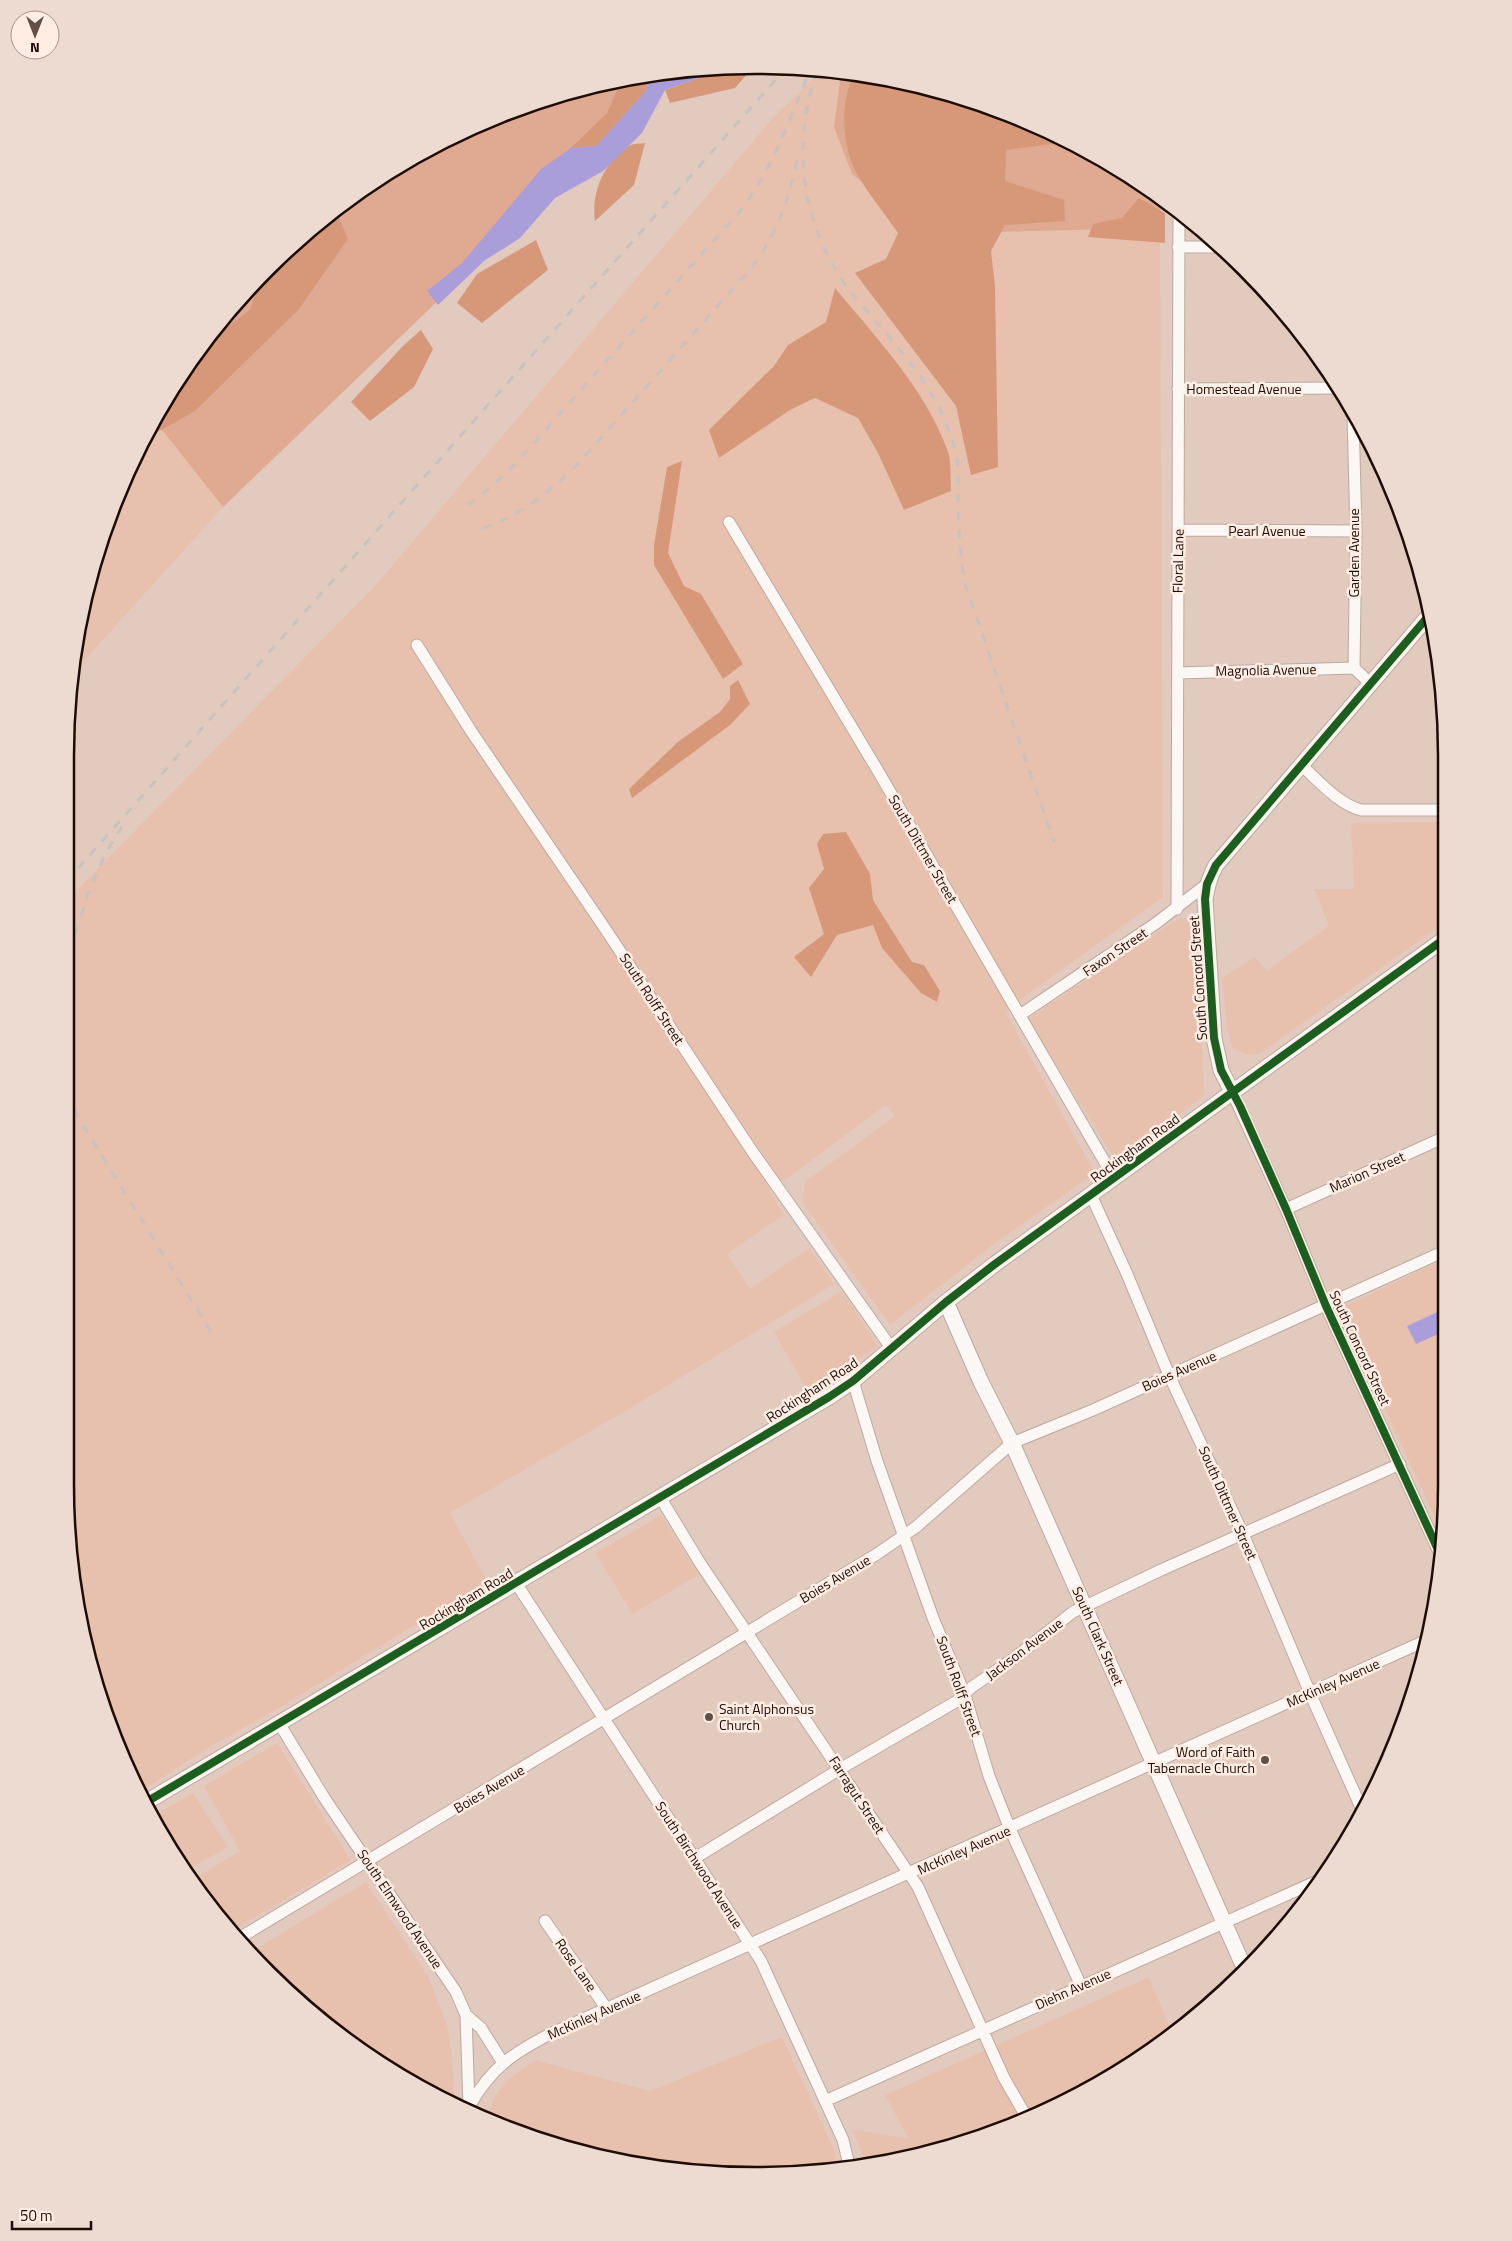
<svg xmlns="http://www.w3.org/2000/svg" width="1512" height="2241" font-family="'Titillium Web',sans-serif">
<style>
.built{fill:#e8c1ae}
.green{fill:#dfaa91}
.forest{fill:#d7987a}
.water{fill:#aa9eda}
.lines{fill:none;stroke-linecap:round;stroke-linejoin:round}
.street-casing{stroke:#bda9a0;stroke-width:13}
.secondary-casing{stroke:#bda9a0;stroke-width:17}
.street{stroke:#fbf7f5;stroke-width:11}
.secondary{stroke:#fbf7f5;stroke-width:15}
.rail{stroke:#c9c2be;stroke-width:3;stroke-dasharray:9 9;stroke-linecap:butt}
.cycleway-casing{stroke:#ffece3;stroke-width:11}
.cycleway{stroke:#1b5e20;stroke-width:8}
.poi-dot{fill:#624f46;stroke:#ffece3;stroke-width:2}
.labels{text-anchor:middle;stroke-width:5;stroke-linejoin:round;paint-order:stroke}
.street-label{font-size:14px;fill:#1d0d06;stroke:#ffece3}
.poi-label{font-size:14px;fill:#1d0d06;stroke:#ffece3;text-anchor:start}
.rim{fill:none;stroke:#1d0d06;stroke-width:2.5}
</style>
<rect width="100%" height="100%" fill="#e3cabe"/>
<!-- built -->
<path class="built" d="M821,71L841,73L834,127L955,233L1160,228L1163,897L1028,994L1006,1013L1095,1173L994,1244L890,1325L802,1202L806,1181L895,1116L886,1105L770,1191L784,1215L727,1254L750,1289L809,1248L834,1284L634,1406L450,1513L487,1581L279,1708L206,1749L143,1790L102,1707L71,1575L66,901L374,587L772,119Z
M155,421L223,507L73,673L78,621L136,450Z
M1447,822V921L1259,1054H1244L1233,1048L1227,1029L1222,978L1254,957L1267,970L1329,926L1314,889H1354L1351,823Z
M1179,918L1197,922L1204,1096L1116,1161L1028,1019Z
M1447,1258V1485L1442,1533L1339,1309Z
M842,1291L878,1346L809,1393L774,1332Z
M661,1515L699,1575L632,1614L596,1553Z
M277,1743L351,1860L230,1932L191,1881L240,1851L204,1786Z
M193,1793L228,1847L184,1872L155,1815Z
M366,1882L429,1978L447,2025L452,2056L455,2102L335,2033L249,1953Z
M1149,1977L1171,2030L1101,2084L1020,2124L891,2163L866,2164L853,2130L908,2138L885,2095Z
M782,2037L834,2149L838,2166L711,2174L577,2153L486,2120L495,2096L509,2079L535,2060L650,2091Z"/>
<!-- green -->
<path class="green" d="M675,73L615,131L223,507L155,421L208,336L267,268L372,182L491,118L621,78Z
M841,73L891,78L1020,117L1140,181L1161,199L1160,228L955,233L913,224L852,174L834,127Z"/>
<!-- forest -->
<path class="forest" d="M755,65L735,88L670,103L665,90L707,75L710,70Z
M654,75L644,93L596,146L571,148L607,113L622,79L621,78Z
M854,75L891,78L1020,117L1067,142L1006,150L1005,181L1064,200L1065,221L1005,225L991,251L995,286L998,467L971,475L956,406L855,273L886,259L898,233C885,214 863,187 854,168C842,141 840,101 854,75Z
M645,143L634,185L595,221C591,192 604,162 629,146C633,143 640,144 645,143Z
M1139,198L1165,213V243L1088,237L1093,224L1122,218Z
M336,211L348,239L299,309L195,411L152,435L145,437L208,336L219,323L224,329L250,310L261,275L267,268Z
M536,240L548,270L482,323L457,303L477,274Z
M835,288C876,338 924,387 947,449C952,461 950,478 951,491L904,510L878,453L858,418L815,398L790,410L719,458L709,430L774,366L788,345L826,322Z
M421,330L433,349L414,387L370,421L351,402L403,346Z
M682,461L668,553L684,586L701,594L743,664L723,679L654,565V545L667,467Z
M738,680L750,704L730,725L632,798L629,789L679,741L720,712L730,699V686Z
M846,832L870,874L873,900L912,962L924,965L940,991L937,1002L921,993L882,948L873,925L837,935L811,977L794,957L824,934L809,888L824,869L817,844L823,834Z"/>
<!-- water -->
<path class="water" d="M710,70L707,75L665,90L642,133L603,171L555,198L520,238L484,261L438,305L427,291L462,263L541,169L571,148L596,146L644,93L654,75Z
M1444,1309L1447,1315V1330L1416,1344L1407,1326Z"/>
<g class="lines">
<!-- street casing -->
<g class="street-casing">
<path id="street" d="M1178,247H1219
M1178,389L1339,388
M1353,415L1356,531L1354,668L1371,684
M729,522L878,771L1114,1178
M1178,530L1356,531
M417,645L471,731L606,930L752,1151L892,1349
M1178,673L1354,668
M1301,765C1319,781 1337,803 1361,810H1447
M1177,909L1179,213
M1020,1015L1155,924L1207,884
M1232,1092L1286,1209L1326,1306L1440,1554
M1091,1195L1127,1274L1169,1375L1243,1534L1310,1693L1363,1812
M1286,1209L1447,1136
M853,1381L877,1461L933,1618L965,1695L989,1776L1010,1829L1081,1986
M660,1497L700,1563L918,1887L1004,2078L1023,2111
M516,1583L761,1961L843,2140L849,2165
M279,1723L325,1799L456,1992L466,2015L469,2106
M695,1858L840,1769L957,1701L972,1687L1013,1659L1073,1612L1161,1570L1400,1464
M545,1921L607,2009
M236,1940L877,1554L916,1527L1012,1443L1093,1410L1447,1250
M466,2015L481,2028L503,2063
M825,2101L1322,1879
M470,2105C492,2067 512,2054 550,2034L1427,1640"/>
</g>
<!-- secondary casing -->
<g class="secondary-casing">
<path id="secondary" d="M1232,1092L1221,1070L1214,1038L1205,899C1207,886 1210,876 1216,865L1431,613
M946,1302L981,1382L1012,1443L1246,1972
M148,1801L829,1397L853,1381L946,1302L995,1264L1447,937"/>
</g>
<!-- street -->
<use href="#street" class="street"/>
<!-- secondary -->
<use href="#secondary" class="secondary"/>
<!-- rail -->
<path class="rail" d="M817,71C790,148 802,232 854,296C885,333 921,369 942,414C948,428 955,445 957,460C959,476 958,494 958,510C959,534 961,558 964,581L1054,842
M468,505L491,487L515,464L740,211C775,165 788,123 810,70
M483,528C521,516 551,490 579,463L752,267C777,234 791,195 798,155
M66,882L786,68
M67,968C79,919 93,868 122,827
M67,1093L81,1122L213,1335
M213,1904L228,1929"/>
<!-- cycleway casing -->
<g class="cycleway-casing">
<path id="cycleway" d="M1431,613L1216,865L1207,884L1205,899L1214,1038L1221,1070L1240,1106L1286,1209L1326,1306L1440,1554
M148,1801L829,1397L853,1381L946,1302L995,1264L1447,937"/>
</g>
<!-- cycleway -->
<use href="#cycleway" class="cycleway"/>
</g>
<!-- markers -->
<g class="poi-dot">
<circle cx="709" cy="1717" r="5"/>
<circle cx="1265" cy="1760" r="5"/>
</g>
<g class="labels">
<!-- street labels -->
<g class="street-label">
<text x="1244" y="394">Homestead Avenue</text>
<text x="1267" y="536">Pearl Avenue</text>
<text transform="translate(1354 553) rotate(-90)" y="5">Garden Avenue</text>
<text transform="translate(1178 561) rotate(-89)" y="5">Floral Lane</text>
<text transform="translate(1266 670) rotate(-1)" y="5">Magnolia Avenue</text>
<text transform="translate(923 849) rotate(60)" y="5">South Dittmer Street</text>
<text transform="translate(1115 952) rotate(-34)" y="5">Faxon Street</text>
<text transform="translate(1198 978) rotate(-94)" y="5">South Concord Street</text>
<text transform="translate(652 999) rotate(57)" y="5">South Rolff Street</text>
<text transform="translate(1135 1148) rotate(-36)" y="5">Rockingham Road</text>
<text transform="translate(1367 1172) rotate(-24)" y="5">Marion Street</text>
<text transform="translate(1360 1348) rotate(65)" y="5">South Concord Street</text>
<text transform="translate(1179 1371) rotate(-24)" y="5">Boies Avenue</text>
<text transform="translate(812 1390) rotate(-33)" y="5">Rockingham Road</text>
<text transform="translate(1228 1503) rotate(66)" y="5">South Dittmer Street</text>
<text transform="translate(835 1579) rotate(-31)" y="5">Boies Avenue</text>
<text transform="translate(466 1599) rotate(-31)" y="5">Rockingham Road</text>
<text transform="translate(1098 1636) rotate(66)" y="5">South Clark Street</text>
<text transform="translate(1024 1649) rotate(-37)" y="5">Jackson Avenue</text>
<text transform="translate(1333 1683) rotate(-24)" y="5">McKinley Avenue</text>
<text transform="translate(959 1686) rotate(70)" y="5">South Rolff Street</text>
<text transform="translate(489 1789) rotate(-31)" y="5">Boies Avenue</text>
<text transform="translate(857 1795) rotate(57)" y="5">Farragut Street</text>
<text transform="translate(964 1850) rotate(-24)" y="5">McKinley Avenue</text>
<text transform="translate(699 1865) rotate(57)" y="5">South Birchwood Avenue</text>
<text transform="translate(400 1909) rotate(56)" y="5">South Elmwood Avenue</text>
<text transform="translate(576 1965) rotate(55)" y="5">Rose Lane</text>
<text transform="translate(1073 1989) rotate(-24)" y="5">Diehn Avenue</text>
<text transform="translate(594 2015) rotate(-24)" y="5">McKinley Avenue</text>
</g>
<!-- poi labels -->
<g class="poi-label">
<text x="719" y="1714">Saint Alphonsus<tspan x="719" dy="16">Church</tspan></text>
<text x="1255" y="1757" text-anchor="end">Word of Faith<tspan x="1255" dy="16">Tabernacle Church</tspan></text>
</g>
</g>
<!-- crop -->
<path d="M0 0H1512V2241H0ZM756 74H756A682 682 0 0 1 1438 756V1485A682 682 0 0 1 756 2167H756A682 682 0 0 1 74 1485V756A682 682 0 0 1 756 74Z" fill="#eddad1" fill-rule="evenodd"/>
<path class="rim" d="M756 74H756A682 682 0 0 1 1438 756V1485A682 682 0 0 1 756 2167H756A682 682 0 0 1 74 1485V756A682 682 0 0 1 756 74Z"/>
<!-- north arrow -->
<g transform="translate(35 35) rotate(180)"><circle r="24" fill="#ffece3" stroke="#a5938b"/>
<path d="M0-4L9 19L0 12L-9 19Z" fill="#624f46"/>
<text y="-8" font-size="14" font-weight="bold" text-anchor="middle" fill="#1d0d06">N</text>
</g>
<!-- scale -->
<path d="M12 2221v8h79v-8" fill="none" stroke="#1d0d06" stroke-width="2.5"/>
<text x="20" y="2221" font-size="15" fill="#1d0d06" stroke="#ffece3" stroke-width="4" paint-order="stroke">50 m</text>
</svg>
